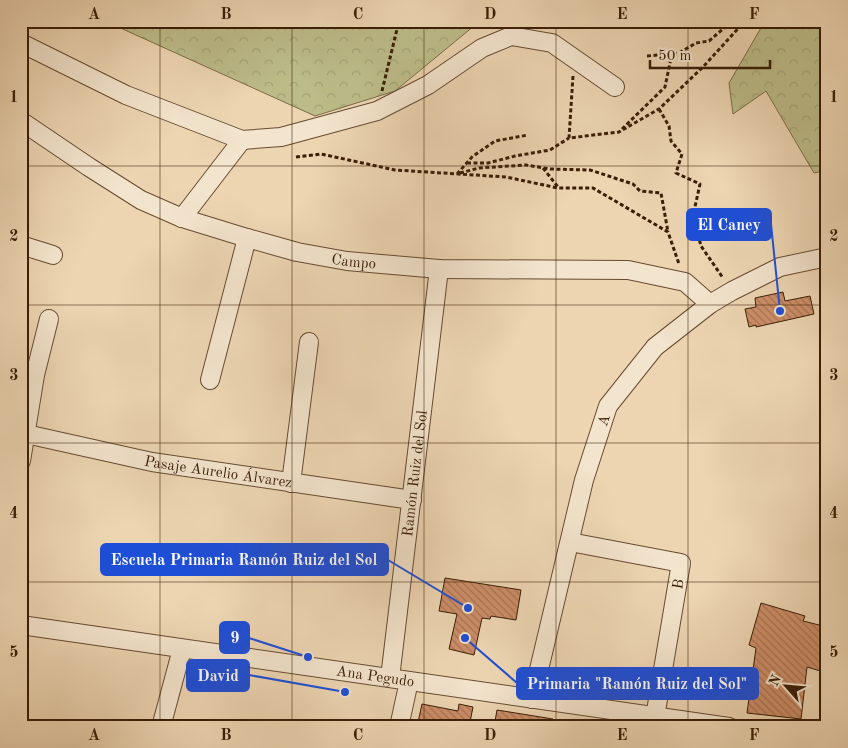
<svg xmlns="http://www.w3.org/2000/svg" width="848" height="748" font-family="'Old Standard TT',serif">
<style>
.forest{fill:url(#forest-crowns);stroke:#7b6c48}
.building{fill:url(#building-back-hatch);stroke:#3a1d06}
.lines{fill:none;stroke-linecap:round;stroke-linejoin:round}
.minor-casing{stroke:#674b31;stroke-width:20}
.path{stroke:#3a1d06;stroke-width:3;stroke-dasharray:4 2.5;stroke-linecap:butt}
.minor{stroke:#f3e4cd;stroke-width:18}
.grid{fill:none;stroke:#3a1d06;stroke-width:1;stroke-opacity:0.55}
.labels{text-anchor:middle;stroke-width:4.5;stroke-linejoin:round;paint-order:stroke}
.street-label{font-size:15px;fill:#3a1d06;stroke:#f3e4cd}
.leader{fill:none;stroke:#1d4ed8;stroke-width:2}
.callout-dot{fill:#1d4ed8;stroke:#f3e4cd;stroke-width:2}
.callout{fill:#1d4ed8;stroke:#1d4ed8;stroke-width:2}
.callout-label{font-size:16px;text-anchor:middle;font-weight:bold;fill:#fff}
.neatline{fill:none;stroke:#3a1d06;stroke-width:2}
.grid-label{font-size:16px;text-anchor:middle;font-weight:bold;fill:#3a1d06}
</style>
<defs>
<pattern id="forest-crowns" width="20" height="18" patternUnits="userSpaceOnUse" patternTransform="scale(1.25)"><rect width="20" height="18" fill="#bcbc89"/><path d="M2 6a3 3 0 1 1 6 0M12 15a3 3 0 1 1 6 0" fill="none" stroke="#a2a175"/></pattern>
<pattern id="building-back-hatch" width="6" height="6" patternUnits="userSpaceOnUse" patternTransform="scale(1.25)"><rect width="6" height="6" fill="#cd8e68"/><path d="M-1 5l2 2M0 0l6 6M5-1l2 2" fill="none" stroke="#a77354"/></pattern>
</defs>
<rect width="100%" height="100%" fill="#edd5b2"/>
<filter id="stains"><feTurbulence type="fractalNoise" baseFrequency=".004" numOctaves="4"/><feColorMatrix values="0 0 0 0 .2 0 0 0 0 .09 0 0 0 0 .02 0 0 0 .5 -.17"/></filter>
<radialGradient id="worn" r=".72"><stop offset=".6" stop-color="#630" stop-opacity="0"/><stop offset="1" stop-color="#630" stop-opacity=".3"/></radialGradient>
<!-- forest -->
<path class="forest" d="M105,21H480L395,91L315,116Z
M765,21H827V170L814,173L766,91L733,114L729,83Z"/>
<!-- building -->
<path class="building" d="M783,292L785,301L810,296L814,314L756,327V325L749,327L745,309L756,307L755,298Z
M445,578L521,590L516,620L491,616L490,619L482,618L474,655L449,649L457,614L439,611Z
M761,603L805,616L803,621L827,627V673L807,667L801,719L747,713L756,648L749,645Z
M422,704L458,711L459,704L473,707L469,727H417Z
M497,710L553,719V727H494Z"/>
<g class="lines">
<!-- minor casing -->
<g class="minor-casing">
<g id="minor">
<path d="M21,43L126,95L242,140L281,137L377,111L428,85L482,48L511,36L552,43L615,87"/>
<path id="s1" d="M21,121L89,167L141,200L182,218L247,238L297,252L347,261L439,269L628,270L685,282L710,304"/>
<path d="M182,218L242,140"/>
<path d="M21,245L53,255"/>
<path d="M210,380L247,238"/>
<path id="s2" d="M26,434L152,462L412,500"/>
<path d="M21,461L35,375L49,319"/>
<path d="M291,483L309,342"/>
<path d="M570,542L681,563L655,717"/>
<path id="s3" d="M21,625L729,727"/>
<path id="s4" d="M390,678L439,269"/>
<path id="s5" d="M532,699L584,480L608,406L655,347L710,304L732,291L780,267L827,257"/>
<path d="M161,727L182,649"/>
<path d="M399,727L409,681"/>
</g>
</g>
<!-- path -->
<path class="path" d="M647,56L679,53L696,43L709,41L724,28L743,22
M573,76L569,138L619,132L659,109L703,67L745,21
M382,91L399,21
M659,109L669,126L671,141L682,154L676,173L700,184L693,216L701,246L723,278
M622,129L665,87L672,53
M296,157L321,154L395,170L506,177L558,188H593L668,232L679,264
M467,163H488L515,156L550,150L569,138
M543,168L558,187
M460,173L479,168L526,165L550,169L590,170L633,184L640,191L661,193L668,232
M457,174L472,157L495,141L528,135"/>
<!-- minor -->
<use href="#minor" class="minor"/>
</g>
<!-- grid -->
<path class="grid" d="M160,21V727M292,21V727M424,21V727M556,21V727M688,21V727M21,166H827M21,305H827M21,443H827M21,582H827"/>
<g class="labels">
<!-- street labels -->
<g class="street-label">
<text dy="5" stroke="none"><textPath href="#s1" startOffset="366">Campo</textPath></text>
<text dy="5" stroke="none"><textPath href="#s5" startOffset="288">A</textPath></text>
<text dy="5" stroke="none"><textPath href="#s2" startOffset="196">Pasaje Aurelio Álvarez</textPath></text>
<text dy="5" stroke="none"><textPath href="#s4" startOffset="206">Ramón Ruiz del Sol</textPath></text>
<text transform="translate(678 584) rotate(-80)" y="5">B</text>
<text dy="5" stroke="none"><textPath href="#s3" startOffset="358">Ana Pegudo</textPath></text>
</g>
</g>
<!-- callouts -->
<path class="leader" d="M780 311L771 224M468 608L388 560M308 657L249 638M345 692L249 675M465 638L517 683"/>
<g class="callout-dot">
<circle cx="780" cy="311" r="5"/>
<circle cx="468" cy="608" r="5"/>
<circle cx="308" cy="657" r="5"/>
<circle cx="345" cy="692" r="5"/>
<circle cx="465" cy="638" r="5"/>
</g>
<g class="callout">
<rect x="687" y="209" width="84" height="31" rx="5"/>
<rect x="101" y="544" width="287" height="31" rx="5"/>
<rect x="220" y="622" width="29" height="31" rx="5"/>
<rect x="187" y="660" width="62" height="31" rx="5"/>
<rect x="517" y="668" width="241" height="31" rx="5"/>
</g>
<g class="callout-label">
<text x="729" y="230">El Caney</text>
<text x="244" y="565">Escuela Primaria Ramón Ruiz del Sol</text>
<text x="235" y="643">9</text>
<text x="218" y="681">David</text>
<text x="637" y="689">Primaria "Ramón Ruiz del Sol"</text>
</g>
<!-- margin -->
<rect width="848" height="748" fill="none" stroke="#edd5b2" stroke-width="55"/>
<!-- north arrow -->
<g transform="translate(786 686) rotate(297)" stroke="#f3e4cd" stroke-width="4" paint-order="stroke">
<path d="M0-4L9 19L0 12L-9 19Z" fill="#3a1d06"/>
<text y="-8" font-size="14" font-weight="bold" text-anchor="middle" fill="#3a1d06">N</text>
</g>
<!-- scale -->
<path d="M650 60v8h120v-8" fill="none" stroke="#3a1d06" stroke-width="2.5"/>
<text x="658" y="60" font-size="15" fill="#3a1d06" stroke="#f3e4cd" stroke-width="4" paint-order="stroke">50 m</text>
<rect x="28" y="28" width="792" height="692" class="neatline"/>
<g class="grid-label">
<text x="94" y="19">A</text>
<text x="226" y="19">B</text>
<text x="358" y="19">C</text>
<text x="490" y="19">D</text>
<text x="622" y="19">E</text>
<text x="754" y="19">F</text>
<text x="14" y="102">1</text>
<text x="834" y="102">1</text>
<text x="14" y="241">2</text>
<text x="834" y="241">2</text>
<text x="14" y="380">3</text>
<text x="834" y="380">3</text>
<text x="14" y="518">4</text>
<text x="834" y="518">4</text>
<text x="14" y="657">5</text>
<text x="834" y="657">5</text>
<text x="94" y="740">A</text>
<text x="226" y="740">B</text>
<text x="358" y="740">C</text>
<text x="490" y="740">D</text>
<text x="622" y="740">E</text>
<text x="754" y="740">F</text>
</g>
<rect width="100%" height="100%" filter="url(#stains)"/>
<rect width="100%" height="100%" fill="url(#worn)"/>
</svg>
